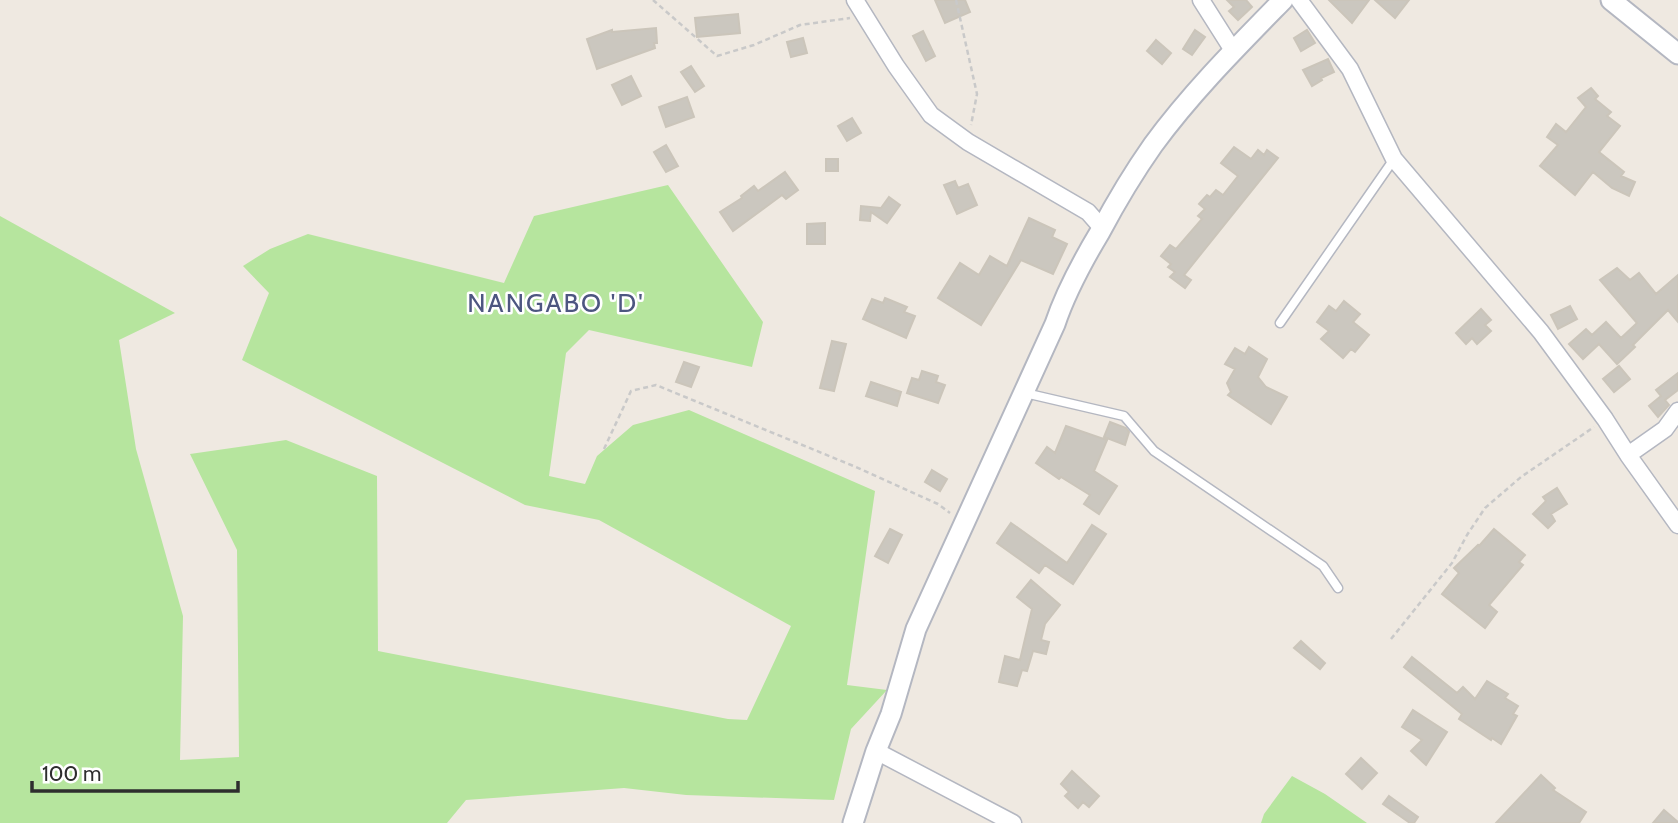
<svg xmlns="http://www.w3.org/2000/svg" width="1678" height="823" font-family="Cabin,sans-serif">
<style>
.green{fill:#b6e59e}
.building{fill:#cbc7bf;stroke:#cbc5ba;stroke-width:2}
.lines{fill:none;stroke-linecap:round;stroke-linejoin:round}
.service-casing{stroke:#b4b7c1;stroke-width:11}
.minor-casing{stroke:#b4b7c1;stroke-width:19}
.tertiary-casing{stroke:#b4b7c1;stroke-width:23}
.path{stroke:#c9c9c9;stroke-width:2.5;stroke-dasharray:5 3.5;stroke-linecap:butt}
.service{stroke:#fff;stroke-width:8}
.minor{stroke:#fff;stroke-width:16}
.tertiary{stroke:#fff;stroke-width:19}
.labels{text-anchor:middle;stroke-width:5;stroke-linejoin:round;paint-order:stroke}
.quarter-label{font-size:26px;letter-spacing:2px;fill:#4d5680;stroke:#fff}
</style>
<rect width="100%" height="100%" fill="#efe9e1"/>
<!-- green -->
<path class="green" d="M668,185L763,322L752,367L589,330L566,353L549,476L585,484L597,456L633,425L689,410L875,491L847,685L887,690L851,729L834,800L686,795L624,788L466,800L447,823H0V216L175,313L119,340L136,449L183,616L180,760L239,757L237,550L190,454L286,440L377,476L378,651L728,719L747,720L791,626L599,520L525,505L242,360L269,293L243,266L270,249L308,234L504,283L534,216Z
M1292,776L1325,794L1367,823H1261L1264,814Z"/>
<!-- building -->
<path class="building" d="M935,0H965L970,12L945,23Z
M1227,0H1246L1252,7L1238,20L1229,11L1234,7Z
M1329,0H1369L1352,23Z
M1375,0H1409L1395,18Z
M738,14L740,33L697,37L695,18Z
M656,28L657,43H654L655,48L597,69L587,39L612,30V32Z
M1195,30L1205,37L1192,55L1183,49Z
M1307,30L1315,43L1301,51L1294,38Z
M923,31L935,56L926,61L913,36Z
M803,38L807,53L791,57L787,42Z
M1156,40L1171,53L1162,64L1147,51Z
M1328,59L1334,72L1321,78L1322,80L1312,86L1303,70Z
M691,66L704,86L695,92L681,72Z
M631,76L641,96L622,105L612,85Z
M1591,88L1598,96L1595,99L1611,112L1607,116L1620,126L1599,152L1624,172L1621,176L1635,182L1629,196L1612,188L1593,172L1575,195L1540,166L1558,145L1547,137L1556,124L1566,132L1586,107L1578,98Z
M687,97L694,117L666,127L659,107Z
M852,118L861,133L847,141L838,126Z
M666,145L678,166L666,172L654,152Z
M1234,147L1251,159L1258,150L1264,155L1267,150L1278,158L1184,275L1191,280L1185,288L1170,277L1175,272L1168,267L1171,264L1161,256L1170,245L1176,249L1202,219L1198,216L1205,209L1199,204L1207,195L1210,197L1216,190L1223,195L1238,176L1221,163Z
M826,159H838V171H826Z
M785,172L798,190L786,199L782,195L733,231L720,212L742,198L741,196L754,186L758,191Z
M955,181L958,188L968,184L977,205L957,214L944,185Z
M889,197L900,205L887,223L871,212L870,221L860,220L861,206L881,208Z
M1029,218L1055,230L1052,237L1067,244L1053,274L1021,260L981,325L938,298L960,263L979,275L990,256L1007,266Z
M825,223V244H807V224Z
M1617,268L1630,280L1639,273L1656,294L1678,275V322L1668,310L1633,345L1635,347L1617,364L1599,344L1583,359L1569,344L1586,329L1592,335L1606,322L1621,338L1637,323L1600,280Z
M885,298L907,307L904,312L915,316L906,338L863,319L872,299L883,303Z
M1344,301L1360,314L1353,322L1369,335L1355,352L1351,349L1343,358L1321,339L1329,331L1317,322L1329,306L1336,311Z
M1570,306L1577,319L1558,329L1551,315Z
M1481,309L1491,320L1485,325L1491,331L1477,344L1472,338L1466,344L1456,333Z
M832,341L846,344L834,391L820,388Z
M1249,347L1267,359L1258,377L1266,387L1287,397L1271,424L1228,395L1231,392L1227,383L1235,369L1225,364L1235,348L1245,354Z
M684,362L699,367L691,387L676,382Z
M1619,366L1630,379L1614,392L1603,379Z
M922,371L938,376L936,382L945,385L938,403L907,393L912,378L919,380Z
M1678,373V390L1665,400L1669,405L1658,417L1649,406L1661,396L1656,390Z
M871,382L901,392L897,406L866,396Z
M1110,422L1126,428L1129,432L1125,445L1104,437Z
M1066,426L1107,440L1094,471L1117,486L1099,514L1084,504L1090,495L1061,477L1059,479L1036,463L1047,447L1055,453Z
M932,470L947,479L940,491L925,482Z
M1557,488L1567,504L1551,514L1555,521L1548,528L1533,514L1546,501L1543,497Z
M1011,523L1067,563L1092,525L1106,534L1073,584L1045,565L1039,573L997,543Z
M890,529L902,535L888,563L875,556Z
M1494,529L1525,555L1519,562L1523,565L1489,605L1497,612L1485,628L1442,594L1459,573L1454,568L1478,545L1479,546Z
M1031,580L1060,605L1045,624L1041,640L1049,642L1046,654L1033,651L1027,671L1022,670L1017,686L999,682L1005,656L1020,660L1032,609L1017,597Z
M1301,641L1325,663L1320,669L1294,648Z
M1412,657L1457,693L1463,687L1475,699L1487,681L1508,694L1505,698L1518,706L1513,714L1517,716L1501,744L1492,738L1491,740L1459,719L1462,714L1404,667Z
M1413,710L1447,732L1426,765L1411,751L1422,740L1402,727Z
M1361,758L1377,773L1362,789L1346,774Z
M1072,771L1099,796L1089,807L1083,802L1078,808L1065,796L1069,792L1061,784Z
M1541,775L1555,788L1553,790L1586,812L1579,823H1496Z
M1389,796L1418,817L1414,823H1410L1383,804Z
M1664,810L1678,822V823H1653Z"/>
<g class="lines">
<!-- service casing -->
<g class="service-casing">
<path id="service" d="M1280,323L1394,159
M1025,393L1124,416L1154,451L1323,566L1338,588"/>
</g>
<!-- minor casing -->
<g class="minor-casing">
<path id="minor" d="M855,0L896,66L931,115L968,142L1088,212L1102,228
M1201,0L1234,52
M1299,0L1350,69L1394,159L1541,332L1605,419L1628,455L1678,525
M1628,455L1665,429L1678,411
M876,751L1013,823"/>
</g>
<!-- tertiary casing -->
<g class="tertiary-casing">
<path id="tertiary" d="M1611,0L1678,54
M853,823L876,751L891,714L916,629L1055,324C1066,291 1082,262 1100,232C1116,202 1134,172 1153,145C1191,93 1238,46 1283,0"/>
</g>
<!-- path -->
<path class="path" d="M653,0L717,56L754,45L800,25L850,18
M956,0L977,94L971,125
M604,449L631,391L656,385L856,467L938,504L950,513
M1391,639L1452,563L1467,535L1485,508L1521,477L1594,427"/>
<!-- service -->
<use href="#service" class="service"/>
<!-- minor -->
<use href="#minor" class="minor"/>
<!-- tertiary -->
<use href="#tertiary" class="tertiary"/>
</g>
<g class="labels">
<!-- quarter labels -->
<g class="quarter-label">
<text x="556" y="312">NANGABO 'D'</text>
</g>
</g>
<!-- scale -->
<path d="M32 781v10h206v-10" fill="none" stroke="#2e2e2e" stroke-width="3.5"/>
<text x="42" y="781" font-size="21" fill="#2e2e2e" stroke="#ffffff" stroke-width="5" paint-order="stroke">100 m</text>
</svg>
